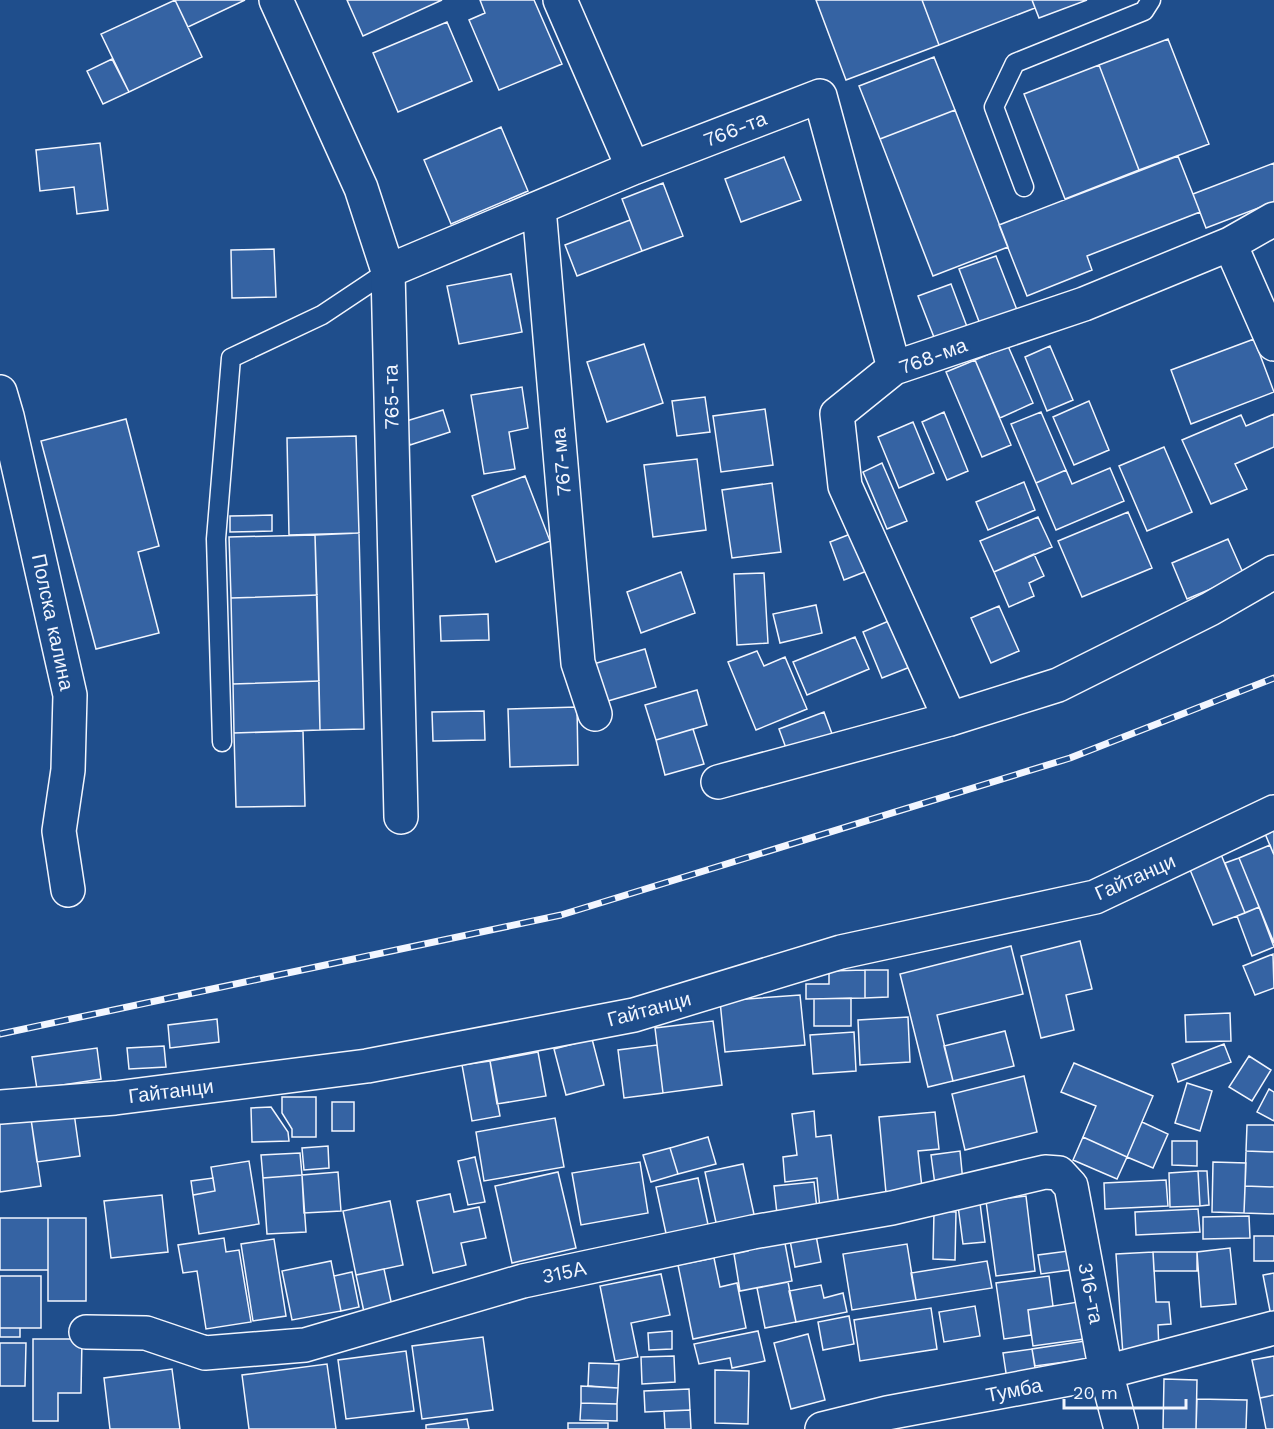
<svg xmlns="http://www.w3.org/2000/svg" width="1274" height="1429" font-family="'Work Sans',sans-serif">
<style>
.building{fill:#3563a3;stroke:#f2f6ff;stroke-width:1.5}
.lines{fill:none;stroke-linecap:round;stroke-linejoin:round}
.service-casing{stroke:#f2f6ff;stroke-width:21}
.minor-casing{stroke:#f2f6ff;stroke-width:36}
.service{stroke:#1f4e8c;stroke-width:18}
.minor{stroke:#1f4e8c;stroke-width:33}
.rail-casing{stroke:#f2f6ff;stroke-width:7}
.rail{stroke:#1f4e8c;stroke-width:4.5;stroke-dasharray:14;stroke-linecap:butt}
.labels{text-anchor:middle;stroke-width:4.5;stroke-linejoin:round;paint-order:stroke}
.street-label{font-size:20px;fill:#f2f6ff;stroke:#1f4e8c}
</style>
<rect width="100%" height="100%" fill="#1f4e8c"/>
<!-- building -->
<path class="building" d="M175,0H245L188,27Z
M175,0L202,57L129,92L101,34Z
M347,0H442L363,36Z
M480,0H534L562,64L499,90L469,20L485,13Z
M816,0H922L939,45L846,80Z
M922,0H1032L1035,8L939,45Z
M1032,0H1087L1039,18Z
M447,22L472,81L398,112L373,53Z
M1168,39L1209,144L1139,170L1099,65Z
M934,57L955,110L880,139L859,86Z
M112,59L129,92L103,104L87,71Z
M1099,65L1139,170L1065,199L1024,94Z
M955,110L1008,247L933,276L880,139Z
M501,127L528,191L451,224L424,160Z
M100,143L108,210L77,214L74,187L40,191L36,150Z
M1178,156L1200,212L1087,256L1092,270L1027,296L999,225Z
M784,157L801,200L741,222L725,179Z
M1274,163V202L1206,228L1193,194Z
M663,183L683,236L642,251L622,199Z
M630,220L642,251L577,276L565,245Z
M274,249L276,297L232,298L231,250Z
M996,256L1017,310L980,324L959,269Z
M511,274L522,332L459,344L447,286Z
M951,284L969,332L937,345L918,296Z
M1254,339L1274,392L1191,424L1171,370Z
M644,344L663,403L607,422L587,362Z
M1008,346L1033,403L1000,418L975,360Z
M1050,346L1073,400L1047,411L1025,357Z
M975,360L1011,445L982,457L946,372Z
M522,387L528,428L509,432L515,469L484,474L471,395Z
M705,397L710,432L677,436L672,401Z
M1089,401L1109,450L1074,465L1053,417Z
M765,409L773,465L721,472L713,416Z
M443,410L450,432L410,445L403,422Z
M944,412L968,471L947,480L922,422Z
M1041,412L1066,470L1036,483L1011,424Z
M1274,414V447L1235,464L1247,489L1211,504L1182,440L1241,415L1246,426Z
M126,419L159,546L138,552L159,633L96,649L41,441Z
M913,422L934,473L899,488L878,437Z
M356,436L359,533L289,535L287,438Z
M1164,447L1192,512L1147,531L1119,466Z
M697,459L706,530L653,537L644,465Z
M882,463L907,521L887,529L863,472Z
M1110,468L1124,501L1056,530L1036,483L1066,470L1072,484Z
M525,476L550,541L496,562L472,496Z
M1024,482L1035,510L988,530L976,502Z
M772,483L781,552L732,558L722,490Z
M1128,512L1152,568L1082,597L1058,541Z
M272,515V531L230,532V516Z
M1038,517L1052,547L994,572L980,541Z
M858,531L872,569L844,580L830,542Z
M359,533L364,729L320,730L315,535Z
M315,535L317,595L231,598L229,537Z
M1228,539L1244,575L1187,599L1172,563Z
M1034,554L1044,576L1029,583L1034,596L1009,607L994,572Z
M681,572L695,613L641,633L627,592Z
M764,573L768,643L737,645L734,574Z
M317,595L319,681L233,684L231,598Z
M816,605L822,633L780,643L773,614Z
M999,606L1019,651L991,663L971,618Z
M488,614L489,640L441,641L440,616Z
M891,620L910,667L882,678L863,632Z
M855,637L869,669L807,695L793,662Z
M645,649L656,687L601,703L590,665Z
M757,651L764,666L785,657L807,709L756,730L728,662Z
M319,681L320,730L234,733L233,684Z
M697,690L707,725L656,740L645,705Z
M577,707L578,765L510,767L508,709Z
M484,711L485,740L433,741L432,712Z
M824,712L835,742L790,759L779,729Z
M693,729L704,764L665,775L656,740Z
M303,731L305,806L236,807L234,733Z
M1274,825V855L1263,829Z
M1270,845L1274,855V943L1239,858Z
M1220,852L1245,913L1213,925L1188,865Z
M1239,858L1259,907L1245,913L1225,863Z
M1259,907L1274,947L1252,956L1237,916Z
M1080,941L1092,989L1066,995L1074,1030L1041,1038L1021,956Z
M1011,946L1023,994L937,1015L953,1081L928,1087L900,974Z
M1273,954L1274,988L1255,995L1243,966Z
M865,970H888V997L865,998Z
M865,970V998L806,999V984H829V971Z
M800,995L805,1045L725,1052L720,1001Z
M851,998V1026H814V999Z
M1230,1013L1231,1041L1186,1042L1185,1015Z
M908,1017L910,1062L860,1065L858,1020Z
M217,1019L219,1042L170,1048L168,1025Z
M713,1021L722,1085L663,1093L655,1028Z
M1005,1031L1014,1066L953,1081L944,1046Z
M854,1032L856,1071L813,1074L810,1035Z
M592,1039L604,1085L566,1095L554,1049Z
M1224,1044L1231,1062L1178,1082L1172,1064Z
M657,1045L663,1093L624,1098L618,1050Z
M164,1046L166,1067L129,1069L127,1048Z
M97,1048L101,1079L37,1089L32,1057Z
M538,1052L546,1096L497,1104L490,1061Z
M1249,1056L1271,1070L1252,1101L1229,1087Z
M490,1061L500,1116L472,1121L462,1065Z
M1074,1063L1153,1096L1127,1157L1083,1137L1096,1106L1061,1092Z
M1024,1076L1037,1132L965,1150L952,1094Z
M1187,1083L1212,1091L1200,1131L1175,1123Z
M1269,1089L1274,1092V1121L1257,1112Z
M282,1097H316V1137H292V1129L282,1113Z
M332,1102H354V1131H332Z
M271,1107L288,1132L289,1141L252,1142L251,1108Z
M814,1111L816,1137L831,1135L839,1207L820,1209L817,1178L785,1182L783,1157L797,1155L792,1114Z
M935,1112L939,1149L918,1151L922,1188L886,1193L879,1117Z
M74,1113L80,1156L37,1162L31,1119Z
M555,1118L564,1167L484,1181L476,1132Z
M31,1119L41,1186L0,1192V1124Z
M1142,1122L1168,1134L1153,1168L1127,1157Z
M1247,1125H1274V1152L1246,1151Z
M708,1137L716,1164L678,1174L670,1148Z
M1083,1137L1127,1157L1117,1179L1073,1160Z
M1172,1141H1197V1166L1172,1165Z
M328,1146L329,1168L304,1170L302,1148Z
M670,1148L678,1174L651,1182L643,1155Z
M960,1151L963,1182L935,1185L931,1155Z
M1246,1151L1274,1152V1187L1245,1186Z
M300,1153L302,1175L263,1178L261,1155Z
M475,1157L485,1202L468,1205L458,1161Z
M249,1161L259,1224L199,1234L193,1195L215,1191L211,1167Z
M640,1162L648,1213L581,1225L572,1173Z
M1213,1162L1246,1163L1244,1213L1212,1212Z
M743,1164L755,1219L717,1227L705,1172Z
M1198,1171H1207L1209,1205L1200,1206Z
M1198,1171L1200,1206L1170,1207L1169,1173Z
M338,1172L341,1211L304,1213L302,1175Z
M558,1172L576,1248L512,1263L495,1186Z
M302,1175L306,1232L267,1234L263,1178Z
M213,1178L215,1191L193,1195L191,1181Z
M698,1178L709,1229L667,1238L656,1187Z
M1166,1180L1168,1206L1105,1209L1104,1183Z
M814,1182L817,1209L777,1214L774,1186Z
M1245,1186L1274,1187V1214L1244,1213Z
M450,1194L454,1212L479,1207L486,1238L461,1243L466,1265L433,1273L417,1201Z
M162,1195L168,1252L111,1258L104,1201Z
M1026,1196L1035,1271L996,1276L986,1201Z
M390,1201L403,1265L356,1275L343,1211Z
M980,1203L985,1242L963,1244L958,1206Z
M1198,1209L1200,1232L1136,1235L1135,1212Z
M934,1211L956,1212L955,1260L933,1259Z
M1249,1216L1250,1238L1203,1239V1217Z
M0,1218H48V1270H0Z
M48,1218H86V1301H48Z
M815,1230L821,1262L795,1267L789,1235Z
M1254,1236H1274V1261H1254Z
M224,1238L226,1252L239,1250L251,1322L206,1329L197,1271L183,1273L178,1245Z
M784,1238L792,1281L740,1291L734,1254L748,1251L747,1246Z
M274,1239L286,1316L253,1321L241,1244Z
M907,1244L916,1300L852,1310L843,1254Z
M1230,1248L1236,1304L1201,1307L1197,1252Z
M1068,1251L1070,1270L1041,1274L1038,1255Z
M1153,1252H1197V1271H1154Z
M1153,1252L1156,1302H1169L1171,1324L1158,1325L1159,1352L1123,1355L1116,1254Z
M714,1258L720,1287L737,1283L746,1328L693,1339L678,1265Z
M331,1261L341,1311L292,1320L282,1271Z
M987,1261L992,1288L916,1300L911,1273Z
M384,1269L392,1306L364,1312L356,1275Z
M352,1272L359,1307L341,1311L334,1276Z
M1274,1273V1315L1271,1316L1263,1275Z
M661,1274L670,1315L631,1323L638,1357L615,1361L600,1286Z
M0,1276H41V1328H0Z
M1049,1276L1053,1306L1028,1310L1031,1335L1004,1339L996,1283Z
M788,1282L796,1322L765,1328L757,1288Z
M821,1285L824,1298L843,1293L847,1312L796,1322L789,1291Z
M1078,1302L1084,1339L1033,1346L1028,1310Z
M975,1306L980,1336L944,1342L939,1312Z
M931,1308L937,1349L860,1361L854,1320Z
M849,1316L854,1344L823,1350L818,1322Z
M0,1328H20V1337H0Z
M672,1331V1349L649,1350L648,1333Z
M758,1331L765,1361L732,1368L730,1358L699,1364L694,1344Z
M808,1334L825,1400L791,1409L774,1343Z
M483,1337L493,1410L422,1419L412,1346Z
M33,1339H82L81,1393H58V1421H33Z
M1085,1341L1088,1359L1035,1366L1032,1349Z
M0,1343H26L25,1386H0Z
M1032,1349L1037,1381L1008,1386L1003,1353Z
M406,1351L414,1411L346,1419L338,1360Z
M674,1356L675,1382L642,1384L641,1357Z
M1274,1356V1395L1260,1398L1252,1360Z
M589,1363L619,1364L618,1388L588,1386Z
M327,1364L336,1429H249L242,1375Z
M172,1369L180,1429H110L104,1378Z
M715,1370L749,1371L748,1424L715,1423Z
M1164,1379L1197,1380L1196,1429H1163Z
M581,1386L618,1388L617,1404L581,1403Z
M689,1389L690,1410L645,1412L644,1391Z
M1274,1395V1429H1266L1260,1398Z
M1197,1399L1247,1400L1246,1429H1196Z
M581,1403L617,1404V1421L580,1420Z
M690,1410L691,1429H665L664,1411Z
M467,1419L469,1429H426V1425Z
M568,1423H608V1429H568Z"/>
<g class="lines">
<!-- service casing -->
<g class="service-casing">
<path id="service" d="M1024,187L994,107L1015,63L1144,11L1151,0
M222,742L216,539L231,358L322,315L388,271"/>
</g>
<!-- minor casing -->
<g class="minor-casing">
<path id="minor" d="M276,0L361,188L388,271L401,817
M560,0L633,168
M539,208L578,663L595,714
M1230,244L1274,344
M388,271L633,168L820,96L894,368
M0,392L7,416L70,695L68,770L59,831L68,890
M950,719L845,486L837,414L894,368L1084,304L1230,244L1274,219
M718,782L950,719L1058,685L1210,609L1274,572
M0,1107L115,1098L367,1066L634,1015L841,952L1095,897L1274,812
M86,1332L146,1333L205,1353L305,1345L523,1281L753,1232L892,1208L1045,1172L1059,1173L1071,1186L1106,1372L1121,1429
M822,1429L887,1413L1106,1372L1274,1328"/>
</g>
<!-- service -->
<use href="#service" class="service"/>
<!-- minor -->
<use href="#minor" class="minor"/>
<!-- rail casing -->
<g class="rail-casing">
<path id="rail" d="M0,1034L561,915L1070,758L1274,678"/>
</g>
<!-- rail -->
<use href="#rail" class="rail"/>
</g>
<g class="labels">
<!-- street labels -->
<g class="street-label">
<text transform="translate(735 129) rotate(-21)" y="7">766-та</text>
<text transform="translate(933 356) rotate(-20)" y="7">768-ма</text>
<text transform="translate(391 397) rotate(-91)" y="7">765-та</text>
<text transform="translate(561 462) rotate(-95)" y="7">767-ма</text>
<text transform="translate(53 622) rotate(78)" y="7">Полска калина</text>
<text transform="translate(1135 877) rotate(-24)" y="7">Гайтанци</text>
<text transform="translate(649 1009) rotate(-15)" y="7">Гайтанци</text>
<text transform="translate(171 1091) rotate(-7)" y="7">Гайтанци</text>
<text transform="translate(564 1272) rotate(-12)" y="7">315А</text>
<text transform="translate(1091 1293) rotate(79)" y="7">316-та</text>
<text transform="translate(1014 1390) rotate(-11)" y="7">Тумба</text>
</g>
</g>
<!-- scale -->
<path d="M1064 1399v9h122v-9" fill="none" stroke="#f2f6ff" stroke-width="3"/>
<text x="1073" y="1399" font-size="18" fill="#f2f6ff" stroke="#1f4e8c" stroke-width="4.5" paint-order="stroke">20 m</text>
</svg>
